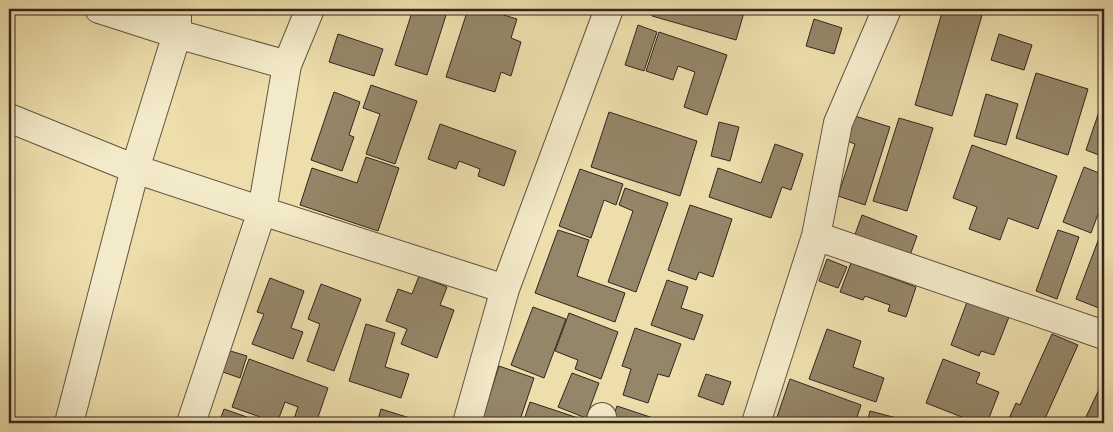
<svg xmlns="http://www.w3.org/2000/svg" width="1113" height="432" font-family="'Gentium Book Plus',serif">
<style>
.building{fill:#948668;stroke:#33261f}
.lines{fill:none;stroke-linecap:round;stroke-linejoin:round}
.minor-casing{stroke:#625442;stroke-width:30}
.minor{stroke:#f3eac9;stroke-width:28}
</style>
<rect width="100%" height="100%" fill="#eddeac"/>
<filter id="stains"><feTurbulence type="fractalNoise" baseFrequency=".004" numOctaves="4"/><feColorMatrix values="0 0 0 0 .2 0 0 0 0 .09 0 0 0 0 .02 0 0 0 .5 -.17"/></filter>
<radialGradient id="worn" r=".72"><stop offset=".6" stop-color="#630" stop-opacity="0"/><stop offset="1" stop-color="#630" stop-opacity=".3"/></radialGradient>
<!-- building -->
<path class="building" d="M413,9H437L447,12L427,75L395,65Z
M468,9H484L517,19L511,38L521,42L511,76L501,72L495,92L446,77Z
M654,9H745L736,40L652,16Z
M943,9H973L983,12L952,116L915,105Z
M814,19L842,28L834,54L806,46Z
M638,25L657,32L644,71L625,65Z
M659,32L727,55L707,115L684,107L695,72L678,66L673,80L646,71Z
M338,34L383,49L374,76L329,62Z
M999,34L1032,45L1024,70L991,60Z
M1036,73L1088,89L1068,155L1016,138Z
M371,85L417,101L395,164L366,154L380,114L363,108Z
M334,92L360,102L349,135L354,137L342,171L311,160Z
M986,94L1018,104L1006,145L974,136Z
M1104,97V157L1086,150Z
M609,112L697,141L680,196L591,167Z
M855,116L890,127L865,205L838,196L855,144L847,141Z
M899,118L933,128L907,211L873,201Z
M719,122L739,127L730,161L711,156Z
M440,124L516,151L504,186L478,176L480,169L459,161L456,169L428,159Z
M775,144L803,154L791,190L782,187L771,218L709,197L718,168L761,183Z
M972,145L1057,176L1038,229L1008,218L1000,240L969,229L977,207L953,198Z
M366,157L399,168L378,231L300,205L312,168L357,183Z
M1084,167L1104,175V198L1091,233L1063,222Z
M580,169L623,184L616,205L604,200L591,238L559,226Z
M625,188L668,203L636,292L608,282L633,211L619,205Z
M690,205L732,219L713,277L699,272L696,280L668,270Z
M862,215L917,236L909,258L854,237Z
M1104,225V310L1076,299Z
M558,230L589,240L577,276L625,293L615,322L535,293Z
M1058,230L1079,237L1057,299L1036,291Z
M827,259L847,267L838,288L819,281Z
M851,263L916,287L906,317L888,311L890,305L865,296L863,300L840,292Z
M419,276L447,287L440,305L454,310L437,358L401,344L407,329L386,321L398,289L412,294Z
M270,278L304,291L291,328L303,332L293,359L252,344L264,314L257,312Z
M667,280L688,287L681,308L703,315L694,340L651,325Z
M321,284L361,299L334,371L307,361L320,324L308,319Z
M967,302L1009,317L994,355L981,351L979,356L951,345Z
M533,307L566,319L544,378L511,365Z
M569,313L618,332L601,379L575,369L578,360L555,351Z
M366,324L395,333L385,367L409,374L401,398L349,381Z
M635,328L681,344L669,377L658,374L648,403L623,395L631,369L622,366Z
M827,329L861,341L853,367L884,378L876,402L809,379Z
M1052,334L1078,345L1043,423H1007L1016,403L1020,405Z
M227,350L247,356L240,378L220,371Z
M249,359L328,388L316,423L293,422L298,407L285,402L277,423L232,407Z
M943,359L980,373L976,383L999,392L987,423H977L926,403Z
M499,366L534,378L519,423H481Z
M572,373L599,383L586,418L558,407Z
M706,374L731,382L723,405L698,396Z
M790,379L861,405L855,423H775Z
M1104,379V423H1093L1085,419Z
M530,402L578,418L576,423H523Z
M617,406L659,420L658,423H611Z
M224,409L264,423H219Z
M381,409L426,423H377Z
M870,411L908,421L907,423H867Z"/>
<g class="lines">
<!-- minor casing -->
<g class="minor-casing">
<path id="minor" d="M99,9L177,34L287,65
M9,118L135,169L262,211L505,289
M816,236L1104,335
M69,423L135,169L177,34V9
M191,423L262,211L287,65L310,9
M467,423L505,289L609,9
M600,423L602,417
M756,423L816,236L838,123L887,9"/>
</g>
<!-- minor -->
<use href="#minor" class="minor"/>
</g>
<!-- margin -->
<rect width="1113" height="432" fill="none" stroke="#eddeac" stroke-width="30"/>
<rect x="10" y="10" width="1093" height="412" fill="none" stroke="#33261f" stroke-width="2.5"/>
<rect x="15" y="15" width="1083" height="402" fill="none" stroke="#33261f"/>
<rect width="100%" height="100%" filter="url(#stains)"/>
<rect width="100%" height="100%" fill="url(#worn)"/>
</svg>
